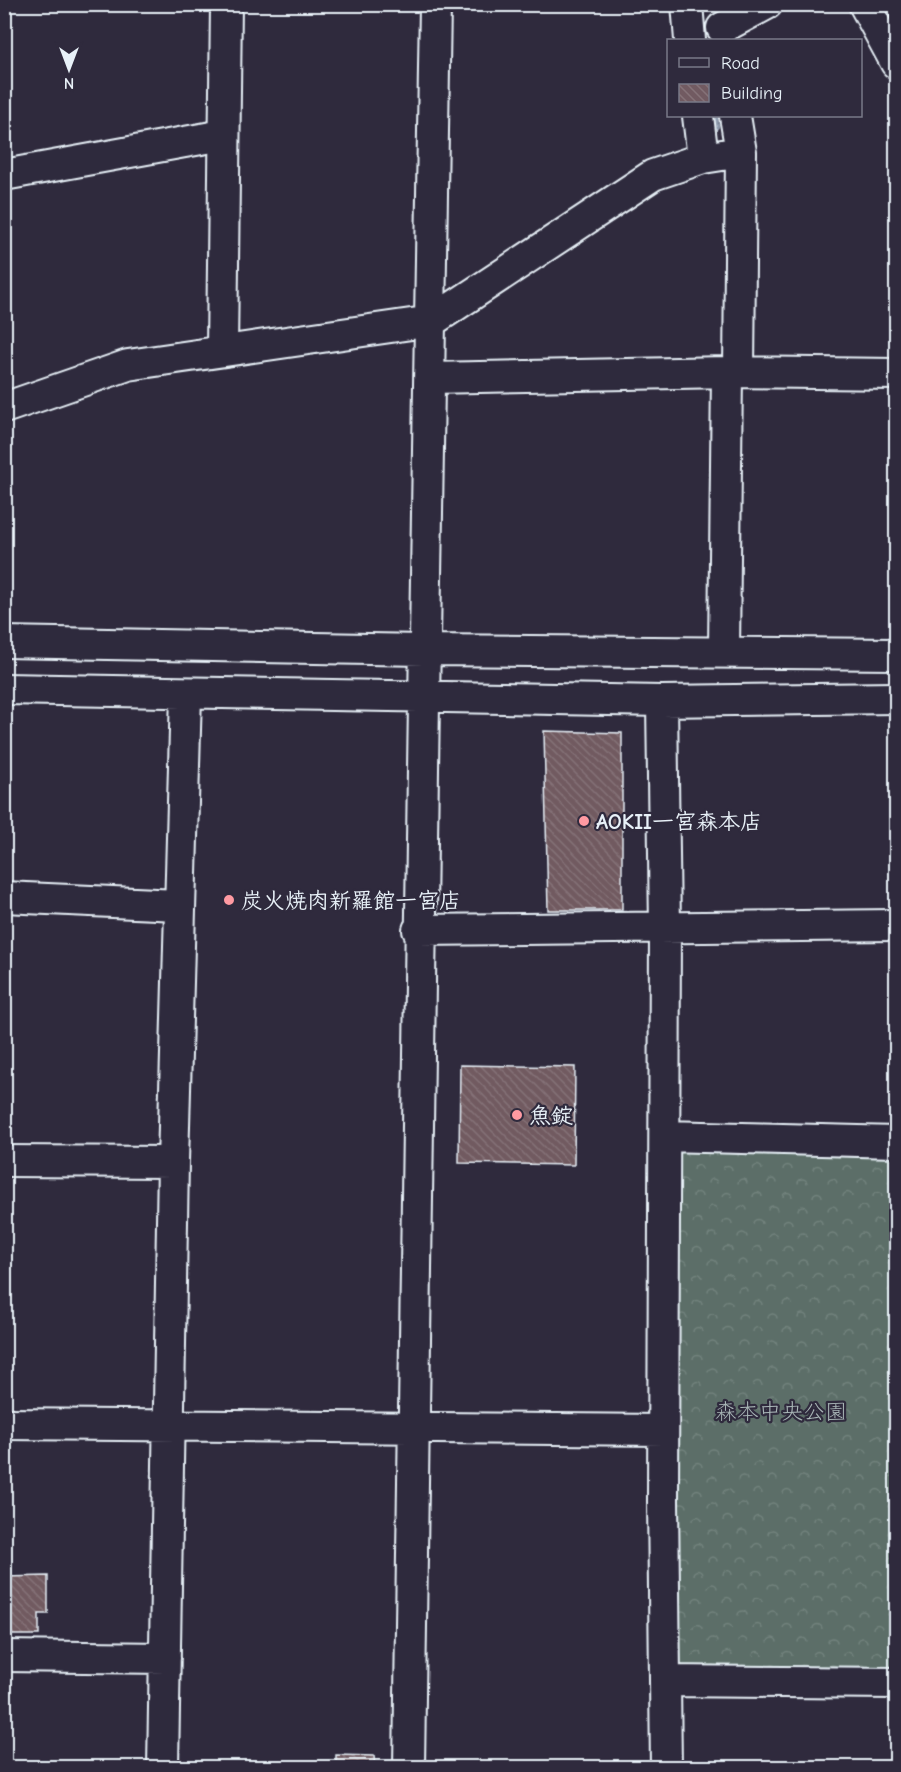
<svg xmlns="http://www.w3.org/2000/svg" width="901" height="1772" font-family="'Comic Neue','Klee One',sans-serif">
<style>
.forest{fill:url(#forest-crowns);stroke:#a2b0b0;stroke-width:1.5}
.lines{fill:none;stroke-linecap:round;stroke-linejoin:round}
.stream{stroke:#8d99ac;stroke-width:8}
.building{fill:url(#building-back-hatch);stroke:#e8f1f8;stroke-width:1.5}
.minor-casing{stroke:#e8f1f8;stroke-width:34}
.minor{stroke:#2f2a3d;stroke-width:30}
.poi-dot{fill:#ff9aa2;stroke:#2f2a3d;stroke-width:2}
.labels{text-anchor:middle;stroke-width:4.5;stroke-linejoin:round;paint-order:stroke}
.poi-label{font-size:22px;font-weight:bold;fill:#e8f1f8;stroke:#2f2a3d;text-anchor:start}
.park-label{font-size:22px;fill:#a9b6b7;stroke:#2f2a3d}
</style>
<defs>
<pattern id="forest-crowns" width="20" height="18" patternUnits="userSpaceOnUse" patternTransform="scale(1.5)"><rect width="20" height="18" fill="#5b6e67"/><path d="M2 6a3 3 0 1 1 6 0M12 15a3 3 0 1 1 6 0" fill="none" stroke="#73837e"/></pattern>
<pattern id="building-back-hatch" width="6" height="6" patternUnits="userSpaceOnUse" patternTransform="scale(1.5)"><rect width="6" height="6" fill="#715a61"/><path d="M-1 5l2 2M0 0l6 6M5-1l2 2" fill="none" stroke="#857278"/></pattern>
</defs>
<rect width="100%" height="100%" fill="#2f2a3d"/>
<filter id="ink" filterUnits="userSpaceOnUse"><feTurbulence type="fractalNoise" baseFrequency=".0167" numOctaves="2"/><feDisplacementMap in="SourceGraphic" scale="12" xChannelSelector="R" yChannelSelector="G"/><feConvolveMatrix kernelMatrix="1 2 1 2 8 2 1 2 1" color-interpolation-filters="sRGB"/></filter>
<g filter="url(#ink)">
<!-- forest -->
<path class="forest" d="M665,1136L896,1142V1683L665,1681Z"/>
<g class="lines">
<!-- stream -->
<path class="stream" d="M714,116L715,126"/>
</g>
<!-- building -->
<path class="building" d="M544,731L622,733V910H548Z
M460,1065L575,1067L574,1165L459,1163Z
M48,1576V1614H39V1635H4V1577Z
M336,1755L374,1756L375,1768H336Z"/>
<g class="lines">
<!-- minor casing -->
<g class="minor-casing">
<path id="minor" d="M687,4L690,40
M864,4L896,63
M722,28L767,4
M698,116L703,158
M735,116L741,152L739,372
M4,175L223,135
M222,351L226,4
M430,378L727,372L896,374
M4,408L128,365L432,321L653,175L703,158L741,152
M4,642L423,650L896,654
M724,652L727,372
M4,689L662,701L896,698
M662,701L665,929L663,1501L666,1768
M4,897L178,905
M418,930L896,925
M665,1136L896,1142
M4,1161L173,1162
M4,1424L663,1430
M4,1656L165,1658
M665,1681L896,1683
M163,1768L173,1162L186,694
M409,1768C413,1180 428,592 435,4"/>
</g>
<!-- minor -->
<use href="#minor" class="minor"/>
</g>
</g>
<!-- markers -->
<g class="poi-dot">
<circle cx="584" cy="821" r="6"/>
<circle cx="229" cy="900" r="6"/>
<circle cx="517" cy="1115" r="6"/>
</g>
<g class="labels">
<!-- poi labels -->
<g class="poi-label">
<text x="596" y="829">AOKII一宮森本店</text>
<text x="241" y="908">炭火焼肉新羅館一宮店</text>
<text x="529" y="1123">魚錠</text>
</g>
<!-- park labels -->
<g class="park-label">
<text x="781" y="1419">森本中央公園</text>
</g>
</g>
<!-- margin -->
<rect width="901" height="1772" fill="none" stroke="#2f2a3d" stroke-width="24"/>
<rect x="12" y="12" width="877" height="1748" fill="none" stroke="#e8f1f8" stroke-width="2" filter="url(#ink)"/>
<!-- legend -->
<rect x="667" y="39" width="195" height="78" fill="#2f2a3d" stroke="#797a88" stroke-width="1.5"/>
<rect x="679" y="58" width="30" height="9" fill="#2f2a3d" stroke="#797a88" stroke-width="1.5"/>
<text x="721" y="69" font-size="18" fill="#e8f1f8">Road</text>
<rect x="679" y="84" width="30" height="18" fill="url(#building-back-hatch)" stroke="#797a88" stroke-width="1.5"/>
<text x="721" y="99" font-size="18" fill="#e8f1f8">Building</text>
<!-- north arrow -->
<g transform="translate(69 69) rotate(180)" stroke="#2f2a3d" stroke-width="4.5" paint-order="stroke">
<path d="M0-4.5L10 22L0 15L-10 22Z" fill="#e8f1f8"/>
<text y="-9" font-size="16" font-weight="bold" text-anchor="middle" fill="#e8f1f8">N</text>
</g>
</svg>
